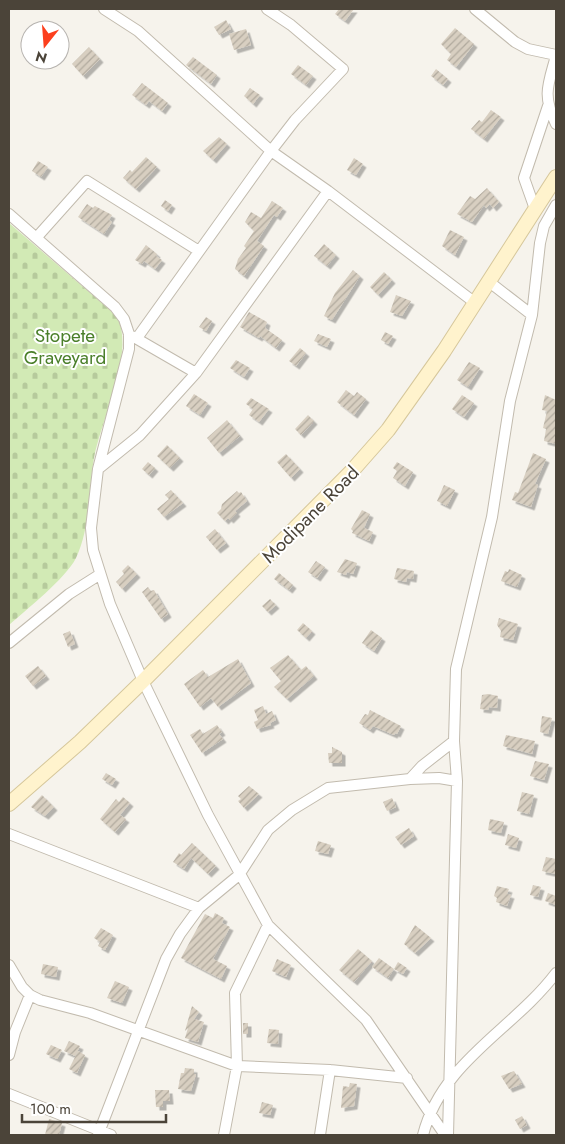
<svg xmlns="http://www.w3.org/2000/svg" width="565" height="1144" font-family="Jost,sans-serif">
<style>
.cemetery{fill:url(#cemetery-stones)}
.building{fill:url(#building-hatch);filter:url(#shadow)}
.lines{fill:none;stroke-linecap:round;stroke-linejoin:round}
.street-casing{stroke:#c2bbae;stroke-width:12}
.secondary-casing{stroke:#d6c79b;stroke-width:16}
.street{stroke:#fff;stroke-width:10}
.secondary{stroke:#fff3cd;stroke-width:14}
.labels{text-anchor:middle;stroke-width:4;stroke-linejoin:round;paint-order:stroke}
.park-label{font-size:19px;fill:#4a7f2a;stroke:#fff}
.street-label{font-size:19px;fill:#4b4439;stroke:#fff}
</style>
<defs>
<pattern id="cemetery-stones" width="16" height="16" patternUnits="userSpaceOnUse" patternTransform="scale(1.25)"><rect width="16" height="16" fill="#d2eab5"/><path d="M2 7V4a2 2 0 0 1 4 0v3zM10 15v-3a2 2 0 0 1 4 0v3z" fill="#b6ca9c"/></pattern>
<pattern id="building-hatch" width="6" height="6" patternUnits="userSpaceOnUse" patternTransform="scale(1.25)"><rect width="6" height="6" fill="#d8cfc1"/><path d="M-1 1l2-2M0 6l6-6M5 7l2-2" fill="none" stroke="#b1aa9e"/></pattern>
<filter id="shadow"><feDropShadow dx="3.5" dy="3.5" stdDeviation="0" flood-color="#0004"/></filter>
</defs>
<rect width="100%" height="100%" fill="#f6f3ec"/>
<!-- cemetery -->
<path class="cemetery" d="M9,223L118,317C134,358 102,416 94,458C88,491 91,526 76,558C66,578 26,610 9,625Z"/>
<!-- building -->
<path class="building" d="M339,9H354L345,21L335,14Z
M226,20L231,29L219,35L214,27Z
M455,28L474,44L456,67L447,60L451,54L441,44Z
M246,29L251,45L234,50L229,34Z
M89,47L100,59L83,76L72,64Z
M193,57L217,75L211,84L186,65Z
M298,65L313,76L306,85L291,74Z
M436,69L448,79L443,85L431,76Z
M142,83L168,103L162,111L149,101L146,105L132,95Z
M250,88L260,95L253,104L244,96Z
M491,110L501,117L484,139L471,129L479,120L482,122Z
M219,137L227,144L213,160L203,151Z
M146,157L157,167L136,189L123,178L130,170L132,172Z
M354,158L363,164L356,175L347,170Z
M38,161L48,167L41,177L32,171Z
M487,188L499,202L493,208L490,204L486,208L484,205L472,222L457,214L470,196L475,199Z
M165,200L172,205L168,211L161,206Z
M272,201L283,208L277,217L274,215L257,241L264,246L244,276L235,269L238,259L246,248L244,246L254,231L245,222L251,212L261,218Z
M87,204L93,208L95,206L112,215L109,220L112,222L104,234L78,217Z
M450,230L464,237L455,255L442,246Z
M324,244L336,255L327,266L314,256Z
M146,245L157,254L156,256L162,260L155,269L144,261L142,264L135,260Z
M353,270L360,276L332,320L324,316L335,293Z
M384,272L392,280L378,295L370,287Z
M396,295L411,301L402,316L390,312Z
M249,312L267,322L265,328L282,340L276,348L260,336L259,338L240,327Z
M206,317L212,321L206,331L199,327Z
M385,332L393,336L388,344L381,340Z
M318,334L331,339L327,347L314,341Z
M300,348L306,353L296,366L289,361Z
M236,360L250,368L244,377L230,368Z
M469,362L480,368L468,387L457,380Z
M346,390L354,396L357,392L366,399L354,415L337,402Z
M194,394L208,403L200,415L186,406Z
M462,395L474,403L464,417L452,409Z
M545,395L556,400V444L544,441L546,429L543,428L547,411L542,410Z
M251,398L269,409L259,422L249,415L253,409L246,404Z
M308,415L314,421L301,435L295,429Z
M227,420L240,436L219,453L207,438Z
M167,445L180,458L170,468L157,456Z
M533,453L546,459L535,484L538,485L531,507L512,500L515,492L518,493Z
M286,454L300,469L291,478L277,462Z
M148,462L155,468L149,475L142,469Z
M397,462L413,472L405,486L393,478L397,471L393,468Z
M444,485L455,490L447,506L437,501Z
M171,490L183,503L164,517L157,509L169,499L165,495Z
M237,491L239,493L241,492L247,501L235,511L237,513L230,520L228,518L225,521L217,513L221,509L222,504Z
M362,510L370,514L364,528L373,532L369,541L352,533L353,531L351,529Z
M215,529L226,543L217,550L206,537Z
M345,559L357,563L353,574L347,572L346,575L337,572Z
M316,561L325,567L317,578L308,572Z
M128,565L137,574L122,589L116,582L124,574L122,571Z
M397,568L414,571L413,579L407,578L406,582L394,579Z
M509,569L522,575L517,587L501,581L505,571L508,572Z
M279,573L293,585L289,590L274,579Z
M148,587L151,591L154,590L168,614L161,619L142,592Z
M270,599L276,605L268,612L262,606Z
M499,618L518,624L513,640L500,637L501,631L497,625Z
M303,623L312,631L306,638L297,630Z
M371,630L382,638L374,651L362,643Z
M70,631L75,644L68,647L63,634Z
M288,655L301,670L306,666L314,676L287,699L274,687L281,681L270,668Z
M238,659L251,683L218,707L211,698L200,707L184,684L203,670L208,677Z
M38,666L46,676L33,686L25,676Z
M488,694L498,696L497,708L489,707L488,710L480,709L482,695Z
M263,706L266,714L272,711L276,720L270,723L271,725L257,729L254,722L258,720L254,710Z
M370,710L401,726L397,734L395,733L394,735L373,726L370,730L359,723L365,714L368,715Z
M542,716L552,718L548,734L540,732Z
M217,725L222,732L219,734L223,739L202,753L190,735L200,729L203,734Z
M506,735L535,741L532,754L503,746Z
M332,747L342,752V763H329L328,753H332Z
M535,761L549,764L544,780L530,776Z
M106,773L116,779L112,785L102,779Z
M249,786L259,794L244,808L238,801L241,799L238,796Z
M522,792L534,795L529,814L517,811Z
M42,795L54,807L45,816L31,807Z
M123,797L130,803L120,815L126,819L115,832L100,819L116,799L119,802Z
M392,798L396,807L387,811L383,802Z
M490,819L504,822L501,833L488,830Z
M409,828L414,836L401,845L395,837Z
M508,834L519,838L516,848L505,845Z
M318,841L331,845L328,854L315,851Z
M192,843L216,866L208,874L191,858L184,869L173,862L179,853L181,855Z
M546,857L556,859V874L542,871Z
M533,885L541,887L538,897L530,895Z
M497,886L509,889L507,894L511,895L507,906L496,902L497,898L494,896Z
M548,893L556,896V905L545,901Z
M215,913L224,918L222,923L230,927L213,959L227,966L221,979L181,958L205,914L213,918Z
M415,925L431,938L415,953L404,944Z
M101,928L113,935L105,950L98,946L100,942L94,938Z
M358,949L372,961L354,982L339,970Z
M379,958L394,969L388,978L372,967Z
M277,959L291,965L286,977L272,971Z
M398,962L407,968L403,974L394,969Z
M43,964L58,967L56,977L41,974Z
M115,981L129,987L122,1003L107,998Z
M192,1006L199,1012L194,1019L204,1022L198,1042L185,1038L188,1028L185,1031Z
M243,1023H248V1034H243Z
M269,1029L279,1030L278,1044L267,1043Z
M69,1041L80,1046L75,1056L64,1051Z
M51,1045L62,1050L57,1059L46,1054Z
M78,1051L85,1055L77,1073L69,1069Z
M185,1068L194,1069V1074H196L191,1091L178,1089L181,1073H184Z
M514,1071L522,1084L509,1089L501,1076Z
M350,1083L357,1084L354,1106L341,1108L343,1086L349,1087Z
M155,1090H169L170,1101H163V1107H156Z
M262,1102L273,1105L270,1115L259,1113Z
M522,1116L527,1125L520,1129L515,1120Z
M49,1119L62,1123L59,1135H45Z"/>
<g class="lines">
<!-- street casing -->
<g class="street-casing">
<path id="street" d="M104,9L138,31L271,151L328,191L474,302
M475,9L515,42L528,49L556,55
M556,56C548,85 542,95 556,124
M535,209L524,178L548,106
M9,214L115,307L124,319L129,334V349L98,469L91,528L93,550L110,604L143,681L208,815L268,925L366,1020L445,1135
M37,237L87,181L199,251
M488,281L532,315
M132,336L196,373
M137,338L271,151L295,120L343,69L291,25L267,9
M98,469L140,435L196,373L328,191
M9,643L69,594L99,575
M410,779L439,778L457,781
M9,834L199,908
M9,965L22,987L30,995L40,1000L90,1013L237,1066L330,1070L407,1078
M9,1055L15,1032L30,995
M9,1094L111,1135
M98,1135L166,959L180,934L199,908L239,875L268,830L292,810L328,788L410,779L422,766L454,741
M224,1135L237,1066L235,993L268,925
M320,1135L330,1070
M423,1135C442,1061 513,1030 556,973
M448,1135L457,781L454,741L456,669L492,517L510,401L532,315L540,243L544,226L556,205"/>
</g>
<!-- secondary casing -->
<g class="secondary-casing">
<path id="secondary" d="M9,804L80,742L143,681L351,472L388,430L444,351L556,177"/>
</g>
<!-- street -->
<use href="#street" class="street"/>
<!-- secondary -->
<use href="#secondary" class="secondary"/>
</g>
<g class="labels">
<!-- park labels -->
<g class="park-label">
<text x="65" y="342">Stopete<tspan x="65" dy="22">Graveyard</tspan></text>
</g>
<!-- street labels -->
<g class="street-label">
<text transform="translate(310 514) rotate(-45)" y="7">Modipane Road</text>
</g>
</g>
<!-- border -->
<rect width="565" height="1144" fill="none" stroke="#4b4439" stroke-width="20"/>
<!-- north arrow -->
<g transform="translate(45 45) rotate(197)"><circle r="24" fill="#ffffff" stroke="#b7b4b0"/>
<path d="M0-4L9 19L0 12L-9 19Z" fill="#fc3f1d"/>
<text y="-8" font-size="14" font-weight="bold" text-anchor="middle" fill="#4b4439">N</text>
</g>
<!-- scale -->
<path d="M22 1114v8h144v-8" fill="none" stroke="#4b4439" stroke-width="2.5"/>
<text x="30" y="1114" font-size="15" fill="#4b4439" stroke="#ffffff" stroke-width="4" paint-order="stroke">100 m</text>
</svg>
